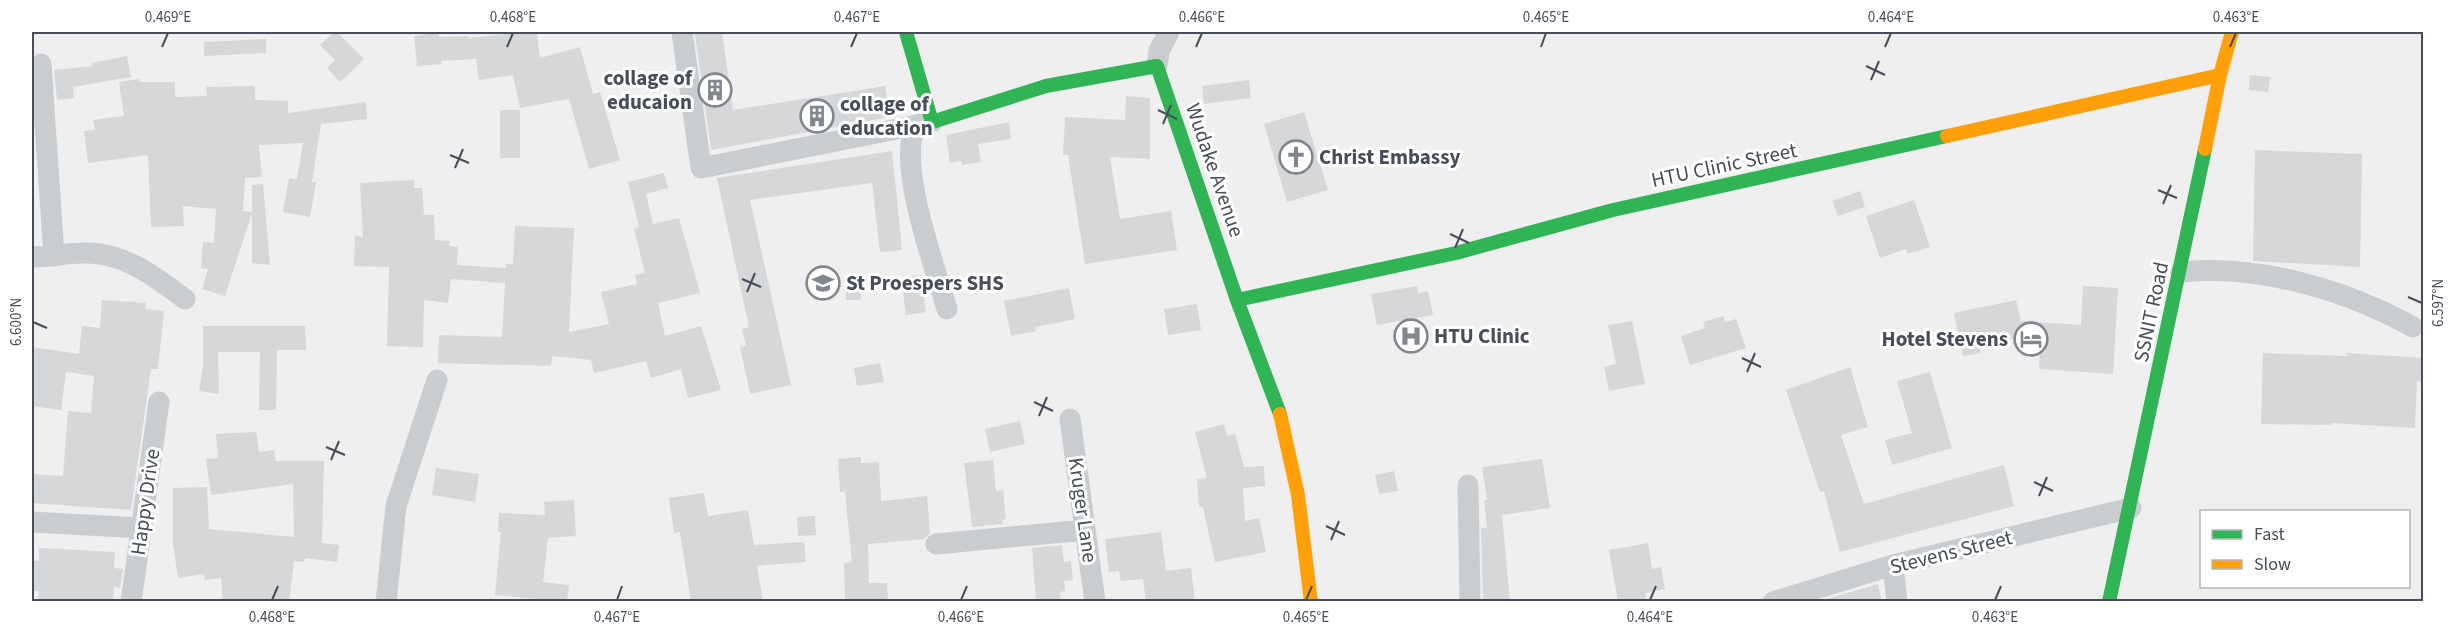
<svg xmlns="http://www.w3.org/2000/svg" width="2455" height="633" font-family="'Source Sans 3',sans-serif">
<style>
.building{fill:#d6d7d9}
.lines{fill:none;stroke-linecap:round;stroke-linejoin:round}
.street{stroke:#cacdd0;stroke-width:21}
.fast{stroke:#30b455;stroke-width:14}
.slow{stroke:#ff9f0a;stroke-width:14}
.ticks{fill:none;stroke:#474e5a;stroke-width:2}
.labels{text-anchor:middle;stroke-width:6;stroke-linejoin:round;paint-order:stroke}
.poi-label{font-size:21px;font-weight:bold;fill:#474e5a;stroke:#fff;text-anchor:start}
.street-label{font-size:21px;fill:#474e5a;stroke:#fff}
.neatline{fill:none;stroke:#474e5a;stroke-width:2}
.ticks-label{font-size:15px;text-anchor:middle;fill:#474e5a}
</style>
<rect width="100%" height="100%" fill="#efefef"/>
<!-- building -->
<path class="building" d="M334,32H337L364,59L340,82L327,68L335,60L320,45Z
M505,32H537L540,58L580,47L593,94L600,92L620,160L589,169L569,99L520,108L513,75L479,80L476,59L441,61L442,64L417,66L414,36L438,33L439,37L468,36V38L506,34Z
M722,32L733,110L885,86L890,117L711,150L695,34Z
M266,39V53L204,56V42Z
M127,56L131,77L73,87L74,98L57,100L54,70L92,66V63Z
M2250,75L2270,77L2268,92L2249,90Z
M139,79L140,82H175V97L207,96L206,87L255,86V100L288,101V113L366,102L367,119L321,124L312,182H316L310,217L283,212L289,178L297,179L303,143L259,145L262,177L245,178L243,211L252,212V185L263,184L270,265L252,263V213L225,296L202,289L208,269L201,268L203,242L214,243L216,209L183,206L184,226L151,227L148,155L88,163L84,131L95,130L93,120L124,116L119,82Z
M1249,80L1251,98L1204,104L1202,86Z
M1126,96L1150,98V159L1110,157L1120,219L1171,211L1177,250L1085,264L1068,155H1063L1065,117L1125,120Z
M500,110H520V158H500Z
M1304,112L1328,190L1287,202L1264,124Z
M1009,122L1011,139L978,144L981,162L962,165L961,161L950,163L946,135Z
M2255,150L2362,154L2360,267L2253,261Z
M892,151L902,250L880,252L872,183L750,200L791,385L750,394L740,347L746,346L742,329L749,327L717,178Z
M664,173L668,188L646,194L653,224L679,218L700,293L658,303L665,336L701,326L721,390L688,398L681,369L651,378L646,361L594,373L591,360L552,356L551,366L438,363L439,335L502,337L505,283L451,279L448,303L424,300L423,347L387,346L389,267L354,266L355,236L363,237L360,183L414,180V188H422L424,215H434L435,240L450,241L449,246L458,247L457,265L506,268V264H513L515,226L574,228L569,332L609,324L601,292L637,284L635,275L645,273L634,229L639,227L628,182Z
M1860,191L1865,207L1838,216L1832,201Z
M1914,200L1930,247L1908,254L1906,249L1880,258L1866,216Z
M846,275H861V300H846Z
M921,275L926,312L906,315L901,277Z
M1417,286L1418,293L1428,291L1433,315L1377,325L1371,294Z
M2083,286L2118,288L2113,374L2039,369L2041,333L1980,345L1981,353L1963,356L1954,313L2016,300L2021,321L2081,325Z
M1069,288L1075,319L1035,327L1036,331L1011,336L1004,301Z
M102,300L146,303L145,309L164,311L158,369H151L131,510L32,503V474L63,476L68,411L91,413L94,376L66,372L61,410L32,406V347L79,354L82,326L100,328Z
M1197,304L1201,330L1168,335L1164,309Z
M1724,316L1725,322L1736,319L1746,348L1690,365L1681,336L1705,328L1703,322Z
M1632,321L1645,384L1609,391L1604,367L1616,364L1608,325Z
M203,326H305L306,350H277L276,410H259L260,352H218L219,394L199,391L203,367Z
M2263,353L2347,356V353L2423,358L2421,382L2417,381L2415,428L2331,423V425L2261,424Z
M880,363L884,382L857,386L854,368Z
M1850,367L1868,427L1841,435L1864,504L2004,465L2014,506L1840,552L1824,491L1820,492L1786,390Z
M1930,372L1952,448L1892,465L1885,440L1912,433L1897,381Z
M1020,421L1025,444L990,452L985,429Z
M1224,424L1227,436L1235,434L1244,467L1264,466L1265,486L1243,488L1245,521L1259,518L1266,552L1215,562L1203,507H1199L1197,479L1207,478L1195,432Z
M256,432L259,452L274,450L276,461H324L322,543L339,545L337,562L305,558L304,562L294,561L289,602H223L221,578L205,580L204,574L178,578L173,544V488L207,487L209,529L294,537L293,484L211,495L206,459L218,458L216,434Z
M861,457V463L879,462L881,501L927,496L930,533L924,539L868,544L869,583H887L888,602H845L844,563L852,562L845,492H840L838,459Z
M1542,459L1550,508L1502,515L1510,602H1483L1481,528H1487L1484,500H1487L1482,467Z
M993,460L996,491L1003,490L1006,519L1002,520L1003,524L972,527L964,463Z
M436,468L479,474L475,502L432,495Z
M1394,471L1398,491L1379,494L1375,475Z
M704,493L708,516L748,510L754,545L804,542L806,562L757,566L763,602H691L680,532L674,533L669,498Z
M574,500L576,536L548,538L543,582L569,585L567,602L495,595L501,532H498L499,513L545,515L544,502Z
M815,516L816,535L798,536L797,517Z
M1161,532L1166,571L1191,568L1195,602H1146L1143,579L1121,581L1119,571L1109,572L1105,539Z
M1648,543L1652,569L1661,567L1665,589L1645,593L1647,602H1618L1609,550Z
M1062,545L1064,562L1071,561L1073,580L1064,581L1065,591L1060,592L1061,602H1036L1032,548Z
M39,548L115,552L114,568L123,569L120,588L114,587L113,602H38L39,591L32,590V560L39,561Z
M1878,584L1882,602H1828L1827,599Z"/>
<g class="lines">
<!-- street -->
<path class="street" d="M682,32L701,168L932,122
M41,64L54,256
M1157,66L1159,51L1169,32
M916,125C896,163 935,267 947,309
M32,257C49,257 66,253 83,253C123,251 155,277 185,299
M2181,272C2259,264 2346,290 2413,327
M1070,419L1095,602
M1468,485L1470,602
M32,522L141,528
M936,544L1085,530
M1893,565L1897,602
M131,602L159,402
M386,602L396,506L437,380
M1773,602L1893,565L2131,508"/>
<!-- fast -->
<path class="fast" d="M906,32L932,122L1046,86L1157,66L1237,300L1280,414
M1237,300L1456,253L1613,210L1947,136
M2109,602L2205,149"/>
<!-- slow -->
<path class="slow" d="M1947,136L2220,75
M2205,149L2220,75L2232,32
M1280,414L1298,495L1311,602"/>
</g>
<!-- ticks -->
<path class="ticks" d="M162,47L168,33M507,47L513,33M851,47L857,33M1196,47L1202,33M1541,47L1546,33M1885,47L1891,33M2230,47L2236,33M1866,66L1885,75M1871,80L1879,61M1158,110L1177,119M1163,124L1171,105M450,155L469,163M455,168L463,149M2158,190L2177,198M2163,204L2171,185M1450,234L1469,243M1455,248L1463,229M742,279L761,287M747,292L755,273M2408,297L2422,303M33,322L47,328M1742,358L1761,367M1747,372L1755,353M1034,402L1053,411M1039,416L1047,397M326,447L345,455M331,460L339,441M2034,482L2053,491M2039,496L2047,477M1326,526L1345,535M1331,540L1339,521M272,600L278,586M617,600L622,586M961,600L967,586M1306,600L1312,586M1650,600L1656,586M1995,600L2001,586"/>
<!-- icons -->
<defs>
<g id="building-ring" transform="scale(1.725)"><circle r="9.5" fill="#fff" stroke="#82868e" stroke-width="1.5"/><path d="M-4-6H4V6H1V3H-1V6H-4ZM-2.5-4.3h1.7v1.8h-1.7ZM.8-4.3h1.7v1.8H.8ZM-2.5-1h1.7V.8h-1.7ZM.8-1h1.7V.8H.8Z" fill="#82868e"/></g>
<g id="church-ring" transform="scale(1.725)"><circle r="9.5" fill="#fff" stroke="#82868e" stroke-width="1.5"/><path d="M-1.2-6h2.4v3.5h3.3v2.4h-3.3V6h-2.4V-.1h-3.3v-2.4h3.3Z" fill="#82868e"/></g>
<g id="school-ring" transform="scale(1.725)"><circle r="9.5" fill="#fff" stroke="#82868e" stroke-width="1.5"/><path d="M0-5L7-2L0 1L-7-2ZM-4 1L0 2.5L4 1V4Q0 6-4 4Z" fill="#82868e"/></g>
<g id="hospital-ring" transform="scale(1.725)"><circle r="9.5" fill="#fff" stroke="#82868e" stroke-width="1.5"/><path d="M-5-5h3v3.5h4V-5h3V5h-3V1.5h-4V5h-3Z" fill="#82868e"/></g>
<g id="hotel-ring" transform="scale(1.725)"><circle r="9.5" fill="#fff" stroke="#82868e" stroke-width="1.5"/><path d="M-6-4.5h1.5V1H6V5H4.5V3h-9V5H-6ZM-4 0a1.8 1.8 0 1 1 3.6 0ZM.5 0V-2.5h3Q6-2.5 6 0Z" fill="#82868e"/></g>
</defs>
<g fill-rule="evenodd">
<use href="#building-ring" x="715" y="90"/>
<use href="#building-ring" x="817" y="116"/>
<use href="#church-ring" x="1296" y="157"/>
<use href="#school-ring" x="823" y="283"/>
<use href="#hospital-ring" x="1411" y="336"/>
<use href="#hotel-ring" x="2031" y="339"/>
</g>
<g class="labels">
<!-- poi labels -->
<g class="poi-label">
<text x="692" y="85" text-anchor="end">collage of<tspan x="692" dy="24">educaion</tspan></text>
<text x="840" y="111">collage of<tspan x="840" dy="24">education</tspan></text>
<text x="1319" y="164">Christ Embassy</text>
<text x="846" y="290">St Proespers SHS</text>
<text x="1434" y="343">HTU Clinic</text>
<text x="2008" y="346" text-anchor="end">Hotel Stevens</text>
</g>
<!-- street labels -->
<g class="street-label">
<text transform="translate(1724 165) rotate(-12)" y="7">HTU Clinic Street</text>
<text transform="translate(1215 170) rotate(71)" y="7">Wudake Avenue</text>
<text transform="translate(2151 312) rotate(-78)" y="7">SSNIT Road</text>
<text transform="translate(145 502) rotate(-82)" y="7">Happy Drive</text>
<text transform="translate(1083 510) rotate(82)" y="7">Kruger Lane</text>
<text transform="translate(1951 552) rotate(-14)" y="7">Stevens Street</text>
</g>
</g>
<!-- border -->
<rect width="2455" height="633" fill="none" stroke="#ffffff" stroke-width="66"/>
<!-- legend -->
<rect x="2200" y="510" width="210" height="78" fill="#ffffff" stroke="#b5b8bd" stroke-width="1.5"/>
<rect x="2212" y="530" width="30" height="9" fill="#30b455" stroke="#b5b8bd" stroke-width="1.5"/>
<text x="2254" y="540" font-size="18" fill="#474e5a">Fast</text>
<rect x="2212" y="560" width="30" height="9" fill="#ff9f0a" stroke="#b5b8bd" stroke-width="1.5"/>
<text x="2254" y="570" font-size="18" fill="#474e5a">Slow</text>
<rect x="33" y="33" width="2389" height="567" class="neatline"/>
<g class="ticks-label">
<text x="168" y="22">0.469°E</text>
<text x="513" y="22">0.468°E</text>
<text x="857" y="22">0.467°E</text>
<text x="1202" y="22">0.466°E</text>
<text x="1546" y="22">0.465°E</text>
<text x="1891" y="22">0.464°E</text>
<text x="2236" y="22">0.463°E</text>
<text transform="translate(2438 303) rotate(-90)" y="5">6.597°N</text>
<text transform="translate(16 322) rotate(-90)" y="5">6.600°N</text>
<text x="272" y="622">0.468°E</text>
<text x="617" y="622">0.467°E</text>
<text x="961" y="622">0.466°E</text>
<text x="1306" y="622">0.465°E</text>
<text x="1650" y="622">0.464°E</text>
<text x="1995" y="622">0.463°E</text>
</g>
</svg>
